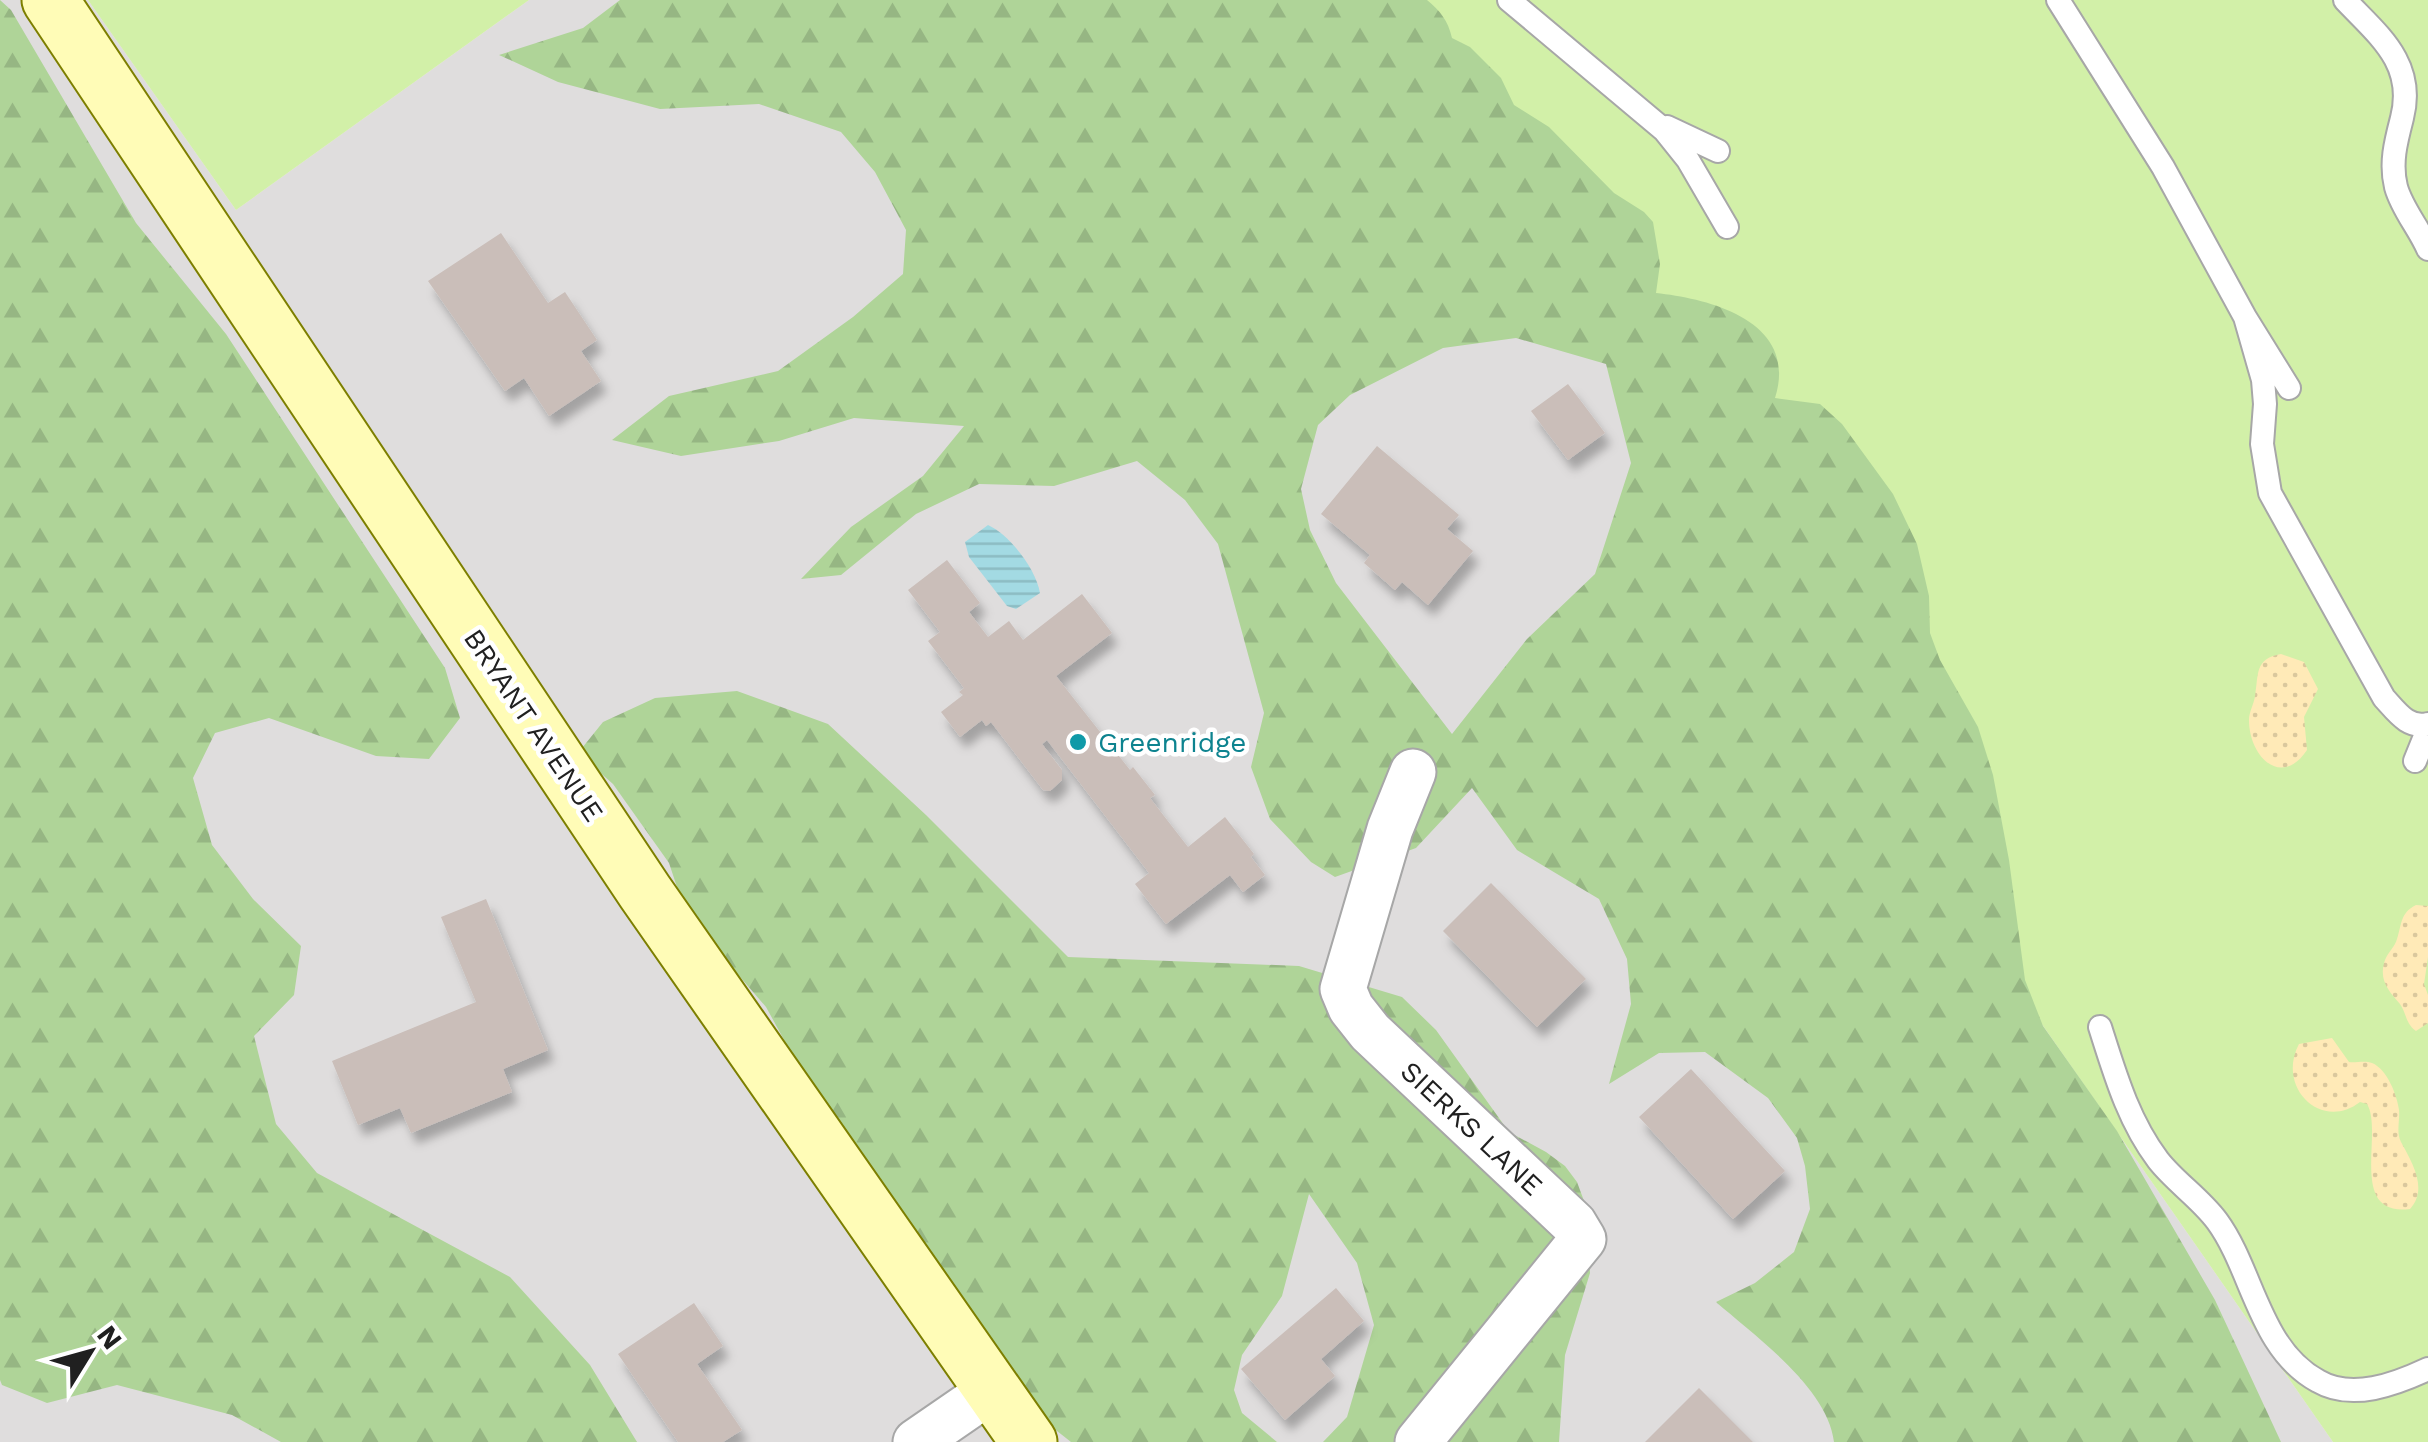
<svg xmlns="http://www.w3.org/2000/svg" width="2428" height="1442" font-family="'Work Sans',sans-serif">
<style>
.residential{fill:#dfdddd}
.grass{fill:#d2f0a8}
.forest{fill:url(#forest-firs);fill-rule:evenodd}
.sand{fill:url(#sand-dots)}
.water{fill:url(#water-rules)}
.building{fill:#cabeb9;filter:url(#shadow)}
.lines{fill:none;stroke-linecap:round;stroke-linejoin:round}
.lane-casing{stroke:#a7a7a7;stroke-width:26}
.street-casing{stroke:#a7a7a7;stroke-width:49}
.secondary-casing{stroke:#7d7f00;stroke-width:59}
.lane{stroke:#fff;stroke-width:22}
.street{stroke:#fff;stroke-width:45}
.secondary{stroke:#fffcb7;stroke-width:55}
.culture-dot{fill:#0f9aa8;stroke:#fff;stroke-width:4}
.labels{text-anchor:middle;stroke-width:9;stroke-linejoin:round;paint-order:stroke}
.street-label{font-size:28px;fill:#202020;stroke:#fff}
.culture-label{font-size:28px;fill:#0d838f;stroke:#fff;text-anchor:start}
</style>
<defs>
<pattern id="forest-firs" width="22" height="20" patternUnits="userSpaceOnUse" patternTransform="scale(2.5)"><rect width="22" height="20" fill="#afd498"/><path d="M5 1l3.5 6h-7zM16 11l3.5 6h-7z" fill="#96b683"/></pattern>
<pattern id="sand-dots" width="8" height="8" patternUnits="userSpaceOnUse" patternTransform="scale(2.5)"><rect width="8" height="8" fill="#ffeab7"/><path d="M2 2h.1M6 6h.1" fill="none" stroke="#dac89d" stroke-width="1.8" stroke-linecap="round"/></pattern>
<pattern id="water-rules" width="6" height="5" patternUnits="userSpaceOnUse" patternTransform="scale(2.5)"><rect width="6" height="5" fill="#a3dae3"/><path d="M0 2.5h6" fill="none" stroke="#8cbbc2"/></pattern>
<filter id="shadow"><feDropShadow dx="6" dy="11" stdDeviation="5" flood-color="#0004"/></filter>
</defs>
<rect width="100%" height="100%" fill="#f2ede6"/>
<!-- residential -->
<path class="residential" d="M0,0H88L236,210L529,0H1379L1993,954L2333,1442H0Z"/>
<!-- grass -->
<path class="grass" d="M88,0H529L236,210Z
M1379,0H2428V1442H2333L1993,954Z"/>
<!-- forest -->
<path class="forest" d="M0,0L11,10L136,223L226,334L445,668L460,718L429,759L376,756L269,718L215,733L193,778L212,845L253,899L301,946L294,995L254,1036L276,1124L317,1173L510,1277L590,1365L637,1442H281L232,1415L117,1385L47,1403L2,1385L0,1380Z
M620,0H1427C1440,11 1448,20 1452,38L1470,47L1501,78L1514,105L1549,127L1614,193L1644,212L1653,222L1660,264L1656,293C1712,299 1799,322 1775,398L1820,404L1842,424L1893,494L1917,544L1929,596L1930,633L1940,660L1978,727L1993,775L2009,860L2025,980L2043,1026L2117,1131L2215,1300L2281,1442H1834C1828,1388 1755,1336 1716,1302L1755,1283L1794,1252L1810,1209L1805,1166L1797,1138L1768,1098L1705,1052L1659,1053L1609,1084L1631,1004L1627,959L1599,899L1517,850L1472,788L1416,848L1335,877L1311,862L1270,819L1251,767L1264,713L1218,544L1185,500L1137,461L1054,486L979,484L916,514L841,575L801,579L851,527L923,476L964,426L854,418L779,441L681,456L612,440L669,396L778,371L853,317L903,274L906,230L875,172L841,132L759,104L660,109L558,82L499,55L583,28ZM1516,338L1606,364L1631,463L1595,574L1527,639L1452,734L1336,583L1310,530L1301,489L1318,425L1350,395L1443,348Z
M737,691L828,724L926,815L1068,957L1299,966L1402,997L1436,1030L1509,1132L1546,1152L1565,1166L1577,1182L1587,1209L1590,1273L1565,1355L1559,1442H1323L1347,1417L1374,1325L1357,1263L1309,1194L1282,1296L1242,1355L1234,1390L1242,1413L1277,1442H1071L1052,1427L980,1347L855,1169L766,1007L686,914L669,863L613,784L578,753L603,722L655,698Z"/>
<!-- sand -->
<path class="sand" d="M2281,654L2304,662L2318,689L2304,717L2307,750C2281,789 2249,756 2249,720C2249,712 2254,704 2255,696C2259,674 2254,659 2281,654Z
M2416,905L2428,906V957L2424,984L2428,995V1023L2416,1031C2405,1023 2407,1014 2400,1004C2389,991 2378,980 2385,960C2388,952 2395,947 2397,939C2402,924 2400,913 2416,905Z
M2332,1038L2349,1062C2356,1063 2365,1060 2372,1063C2387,1069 2397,1095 2399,1110C2400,1121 2396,1132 2401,1142C2413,1164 2428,1189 2410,1209C2347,1217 2384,1132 2367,1104L2360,1102C2321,1132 2276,1087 2299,1044Z"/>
<!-- water -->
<path class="water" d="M988,525C1010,535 1036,569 1040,593L1016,609L1007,606L969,557L965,542Z"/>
<!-- building -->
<path class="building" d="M501,233L548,303L565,292L597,340L581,351L601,381L549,416L524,378L505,391L428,281Z
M1568,384L1605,433L1568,460L1531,411Z
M1377,446L1459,515L1447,529L1473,551L1428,605L1402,582L1395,590L1364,563L1370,555L1321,514Z
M947,560L980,603L969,612L988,637L1009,621L1023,640L1082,594L1112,633L1056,676L1130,770L1133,767L1155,795L1150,798L1188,847L1225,817L1254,854L1251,857L1265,875L1243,892L1230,875L1166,924L1135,884L1149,873L1047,740L1042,744L1062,770V780L1050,791L1043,790L991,722L986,726L982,720L960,737L941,712L963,695L959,692L964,688L928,641L940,632L908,590Z
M1491,883L1586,979L1537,1027L1443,931Z
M486,899L548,1050L503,1069L512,1092L411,1133L400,1108L358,1125L332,1061L476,1002L441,917Z
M1691,1069L1785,1171L1733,1219L1639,1117Z
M1336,1288L1364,1321L1321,1359L1335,1376L1285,1420L1241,1369Z
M694,1303L723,1346L697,1364L742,1430L723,1442H678L618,1354Z
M1699,1388L1753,1442H1645Z"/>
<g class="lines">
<!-- lane casing -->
<g class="lane-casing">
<path id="lane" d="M1509,0L1664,130L1688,160L1727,227
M2058,0L2163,167L2245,317L2289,388
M2345,0C2378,35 2416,63 2402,118C2396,141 2390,163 2396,187C2402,209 2419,228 2428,249
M1667,127L1718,151
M2245,317L2263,380L2265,404L2262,444L2270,493L2384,698C2397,712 2408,729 2428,724
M2415,761L2428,729
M2100,1027C2115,1074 2128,1120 2158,1160C2175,1182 2200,1198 2217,1221C2253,1270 2259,1349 2318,1381C2352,1401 2396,1384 2428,1369"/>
</g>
<!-- street casing -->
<g class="street-casing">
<path id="street" d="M1413,772L1390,829L1343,989L1351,1008L1370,1032L1574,1224L1583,1239L1418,1442
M916,1442L993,1389"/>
</g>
<!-- secondary casing -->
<g class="secondary-casing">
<path id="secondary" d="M50,0L645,892L1029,1442"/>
</g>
<!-- lane -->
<use href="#lane" class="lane"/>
<!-- street -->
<use href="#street" class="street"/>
<!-- secondary -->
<use href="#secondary" class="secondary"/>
</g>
<!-- markers -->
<circle class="culture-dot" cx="1078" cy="742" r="10"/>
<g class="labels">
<!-- street labels -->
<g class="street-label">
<text transform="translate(534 725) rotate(56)" y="10">BRYANT AVENUE</text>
<text transform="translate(1472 1128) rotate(43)" y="10">SIERKS LANE</text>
</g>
<!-- culture labels -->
<g class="culture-label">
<text x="1098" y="752">Greenridge</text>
</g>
</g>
<!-- north arrow -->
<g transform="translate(90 1352) rotate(53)" stroke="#ffffff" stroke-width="8" paint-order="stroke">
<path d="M0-8L18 38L0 25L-18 38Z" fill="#202020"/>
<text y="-15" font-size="28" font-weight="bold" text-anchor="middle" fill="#202020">N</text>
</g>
</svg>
